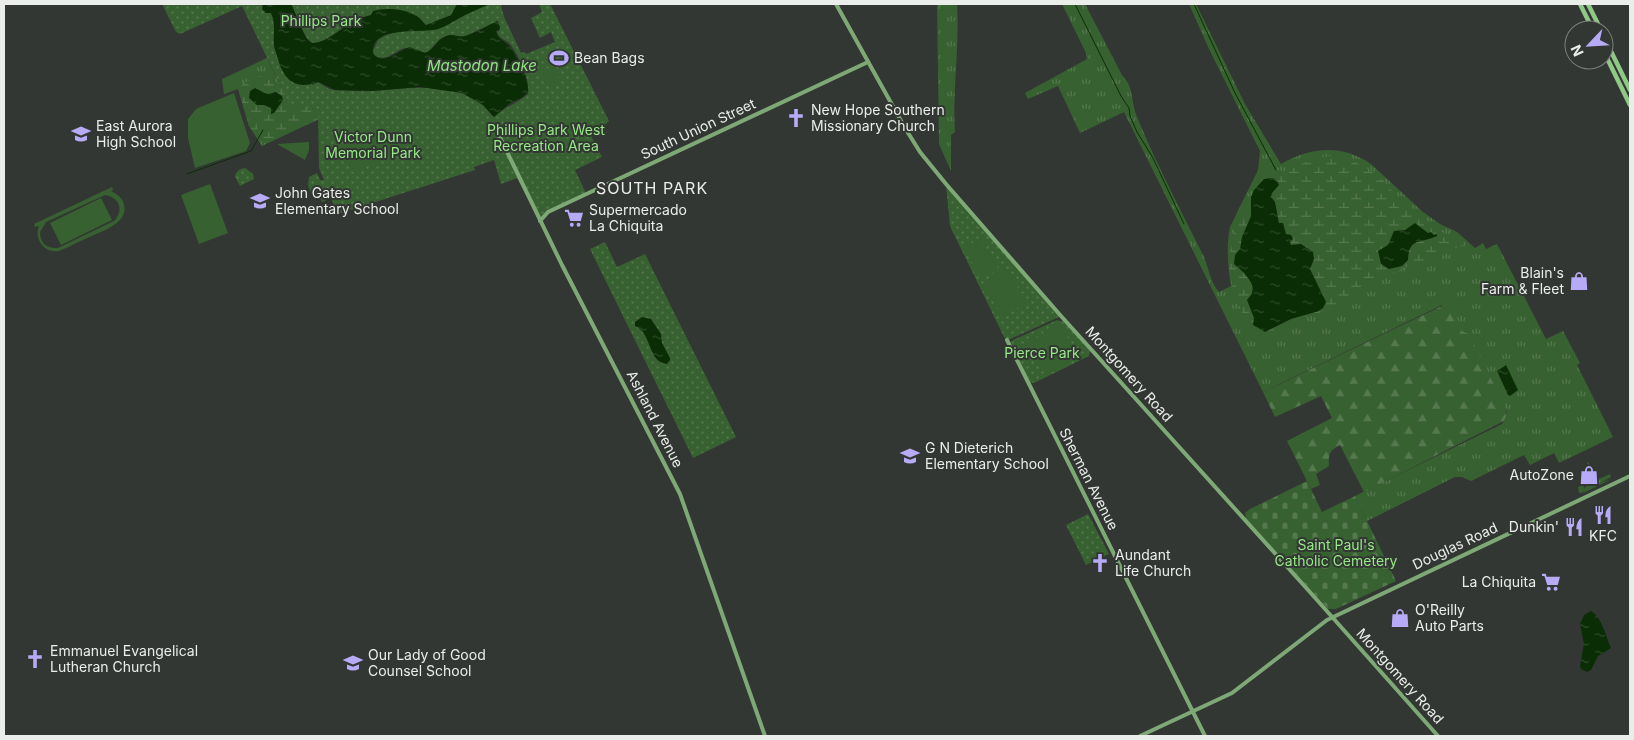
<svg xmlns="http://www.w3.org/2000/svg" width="1634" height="740" font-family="Inter,sans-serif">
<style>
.grass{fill:url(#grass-tufts)}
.forest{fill:url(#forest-firs)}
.wetland{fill:url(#wetland-marsh);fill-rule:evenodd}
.cemetery{fill:url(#cemetery-stones)}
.park{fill:url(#park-dots)}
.pitch{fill:#386131;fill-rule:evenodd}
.water{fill:url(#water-ripples)}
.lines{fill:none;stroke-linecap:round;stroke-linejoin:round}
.stream{stroke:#0a2d05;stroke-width:1}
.secondary{stroke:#7ea976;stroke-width:4}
.primary{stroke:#90c887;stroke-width:4.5}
.labels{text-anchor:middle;stroke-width:4;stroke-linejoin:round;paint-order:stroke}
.park-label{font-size:14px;fill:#95ea86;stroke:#333733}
.poi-label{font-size:14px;fill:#eaedea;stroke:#333733;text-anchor:start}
.street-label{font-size:14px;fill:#eaedea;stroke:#333733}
.water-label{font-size:15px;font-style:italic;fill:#8ee37f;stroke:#333733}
.quarter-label{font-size:16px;letter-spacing:1px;fill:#eaedea;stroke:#333733}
</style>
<defs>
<pattern id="grass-tufts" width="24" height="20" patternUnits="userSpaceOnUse" patternTransform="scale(1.25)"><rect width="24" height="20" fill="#386131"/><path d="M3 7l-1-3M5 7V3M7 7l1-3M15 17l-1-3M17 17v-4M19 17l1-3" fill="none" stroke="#55784f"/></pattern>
<pattern id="forest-firs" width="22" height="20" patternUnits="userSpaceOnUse" patternTransform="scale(1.25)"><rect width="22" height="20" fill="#386131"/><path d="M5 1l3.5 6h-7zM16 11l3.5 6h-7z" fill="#55784f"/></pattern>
<pattern id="wetland-marsh" width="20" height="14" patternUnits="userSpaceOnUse" patternTransform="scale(1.25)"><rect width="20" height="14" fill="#386131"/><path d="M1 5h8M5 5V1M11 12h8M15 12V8" fill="none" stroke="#55784f"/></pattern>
<pattern id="cemetery-stones" width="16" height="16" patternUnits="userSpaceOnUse" patternTransform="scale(1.25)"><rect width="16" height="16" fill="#386131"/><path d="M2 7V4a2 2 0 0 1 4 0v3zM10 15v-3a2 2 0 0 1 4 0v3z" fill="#55784f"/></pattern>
<pattern id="park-dots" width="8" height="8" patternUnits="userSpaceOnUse" patternTransform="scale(1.25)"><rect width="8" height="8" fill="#386131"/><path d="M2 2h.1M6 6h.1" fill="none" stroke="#55784f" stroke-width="1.8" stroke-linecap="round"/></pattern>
<pattern id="water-ripples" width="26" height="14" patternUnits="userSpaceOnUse" patternTransform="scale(1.25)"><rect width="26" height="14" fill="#0a2d05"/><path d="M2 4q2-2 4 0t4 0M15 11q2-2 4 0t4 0" fill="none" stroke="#2e4c2a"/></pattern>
</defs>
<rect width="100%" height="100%" fill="#333733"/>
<!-- grass -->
<path class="grass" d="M937,4H957C960,47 952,89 955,132L951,135V171L939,144Z
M1062,4H1085L1122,75C1134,86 1131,103 1137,117C1157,165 1181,211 1204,257C1209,269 1210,282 1219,292L1231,286C1228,267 1226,246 1230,227L1258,170L1260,151L1209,49L1189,4H1196L1245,104L1281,164C1311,147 1341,144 1371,164L1423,212L1440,224L1457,232L1475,248L1483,243L1486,249L1497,244L1546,339L1563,331L1580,363L1577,365L1613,437L1559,463L1554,453L1530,465L1524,455L1471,481L1462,477H1455L1367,521L1355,496L1502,424L1506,418L1507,412L1466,332L1458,330L1442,305L1263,392L1124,112L1080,133L1058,86L1028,99L1025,93L1087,59L1086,53Z
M267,58L291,107L319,119L262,146L249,126L238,89L224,94L222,79Z
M1588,462L1599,479L1610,474L1611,477L1600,483L1612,479L1581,494L1585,491L1579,493L1578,487L1583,485L1585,489V487L1597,481L1587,463Z"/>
<!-- forest -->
<path class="forest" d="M1446,304L1450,305L1460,324L1458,329L1469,334L1505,407L1507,415L1504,421L1364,492L1340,445C1330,450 1328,454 1329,466L1316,474L1320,485L1311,489L1287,441L1332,418L1321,396L1275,417L1263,392Z"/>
<!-- wetland -->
<path class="wetland" d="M268,73L297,104L318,110L319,119L309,124L297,126L264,143L261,140L263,133L262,127H259L253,132L249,126L238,88L246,82ZM260,90L267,94L274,92L279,104L274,113L271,112V108L264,105H257L254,101Z
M1330,156L1353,161L1370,170L1386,184L1411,211L1442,232L1456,238H1459L1460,235L1463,238L1465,243L1441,256L1411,265L1385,277L1349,295L1327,310L1292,322L1275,333L1259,337L1247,322L1241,310L1232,286L1229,270V254L1234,241L1235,228L1243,219L1251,204V216L1242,237L1240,249L1236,261L1237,266L1246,274L1253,289L1248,302L1252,310L1256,327L1262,331L1272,329L1291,319L1319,311L1309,269L1314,255L1311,250L1306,249L1301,244L1291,245L1288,235L1286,234V229L1279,223L1276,206L1271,197L1272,193L1279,185L1271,178L1268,179L1276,170C1281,170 1284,172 1288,170C1304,164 1312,157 1330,156ZM1417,224L1425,232L1436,234L1434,238C1428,239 1420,239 1414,243C1401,252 1416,260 1392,269L1379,259L1380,251L1390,243V236L1394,231L1405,230Z"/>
<!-- cemetery -->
<path class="cemetery" d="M1307,481L1322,512L1355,496L1396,581L1336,609H1328L1246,519L1245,513L1250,509Z"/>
<!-- park -->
<path class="park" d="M162,4H260L263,5L262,8L266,13H271C276,23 273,34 274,45C275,52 279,60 281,68L313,85L318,82C323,85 329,90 335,90C352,91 369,92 385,90C421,87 470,82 492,116H495C505,107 518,103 528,94C530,78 520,58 511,45C506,39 500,40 497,32L500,30L498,21L463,37L450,35L440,39L428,52C419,54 415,46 405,48C393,51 388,62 375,56L373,51L378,40L386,35L402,31L427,30C424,10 389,7 373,11L371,15C362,18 353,21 344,27C335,33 323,44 312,43L306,37L291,4H503L501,6L504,17L521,53L525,52L526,54L555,42L551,32L540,38L531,18L542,12L539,4H550L609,121L606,124L589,132L602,157L575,170L585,191V195L548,212L540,221L517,178L501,184L494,160L474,167L475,170L338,214L331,198L322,202L317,192L311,194L308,185L309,177L317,173L320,180H324L319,168L318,110L297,105L291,107L242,6L180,34L176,32Z
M245,168L253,174L254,179L240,186L235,177C236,171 239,169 245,168Z
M946,184L1061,316L1006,341L950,226Z
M605,242L617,267L645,254L736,437L693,458L590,249Z
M1057,320L1064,322L1090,351L1089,356L1034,383L1030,382L1011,342L1013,340Z
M1088,514L1109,554L1086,565L1066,525Z"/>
<!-- pitch -->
<path class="pitch" d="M552,66L560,81L549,87L541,72Z
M234,93L250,143L246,151L195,168L188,138V119L196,109Z
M394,126L404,151L352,172L342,147Z
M309,142V150L305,160L277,144Z
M210,184L228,233L199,244L181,195Z
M112,187L113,190L111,191C117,194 123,198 124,205C129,225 96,233 83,240C75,243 66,249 58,251C43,253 34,238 39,226L35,227L34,224ZM105,195C120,197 124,211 114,221L58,248C47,249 40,243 40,232L46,222Z
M101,198L112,220L61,245L50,223Z
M981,238L999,270L981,279L964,248Z
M1006,269L1027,302L1003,317L982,284Z
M1057,322C1077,346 1077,359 1049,374C1043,367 1027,354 1025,347Z"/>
<!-- water -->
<path class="water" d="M260,4H291C296,13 302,33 308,40C317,51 343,27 352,22C358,18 364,17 371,15L373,11C387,7 405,9 417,16C420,18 423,23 426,25L451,15L457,4H490C479,9 468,13 458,19C452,22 445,27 438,29C422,34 370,24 373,54C385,66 398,50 410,47L425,53C434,50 436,40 446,36C453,33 459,38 465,36C476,33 487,26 497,21L500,27L499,30L496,31C498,40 506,41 511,48C518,59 529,79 528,92L523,97L509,104L494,117L483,105L462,93L420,87L372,91L335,90L318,82C296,90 284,81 278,59C277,54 274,49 274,44C273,33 276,23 271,13H266L262,9L263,6Z
M255,88L267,94L276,92L282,96L283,100L274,113L271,114V108L264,105H257L249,98L250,91Z
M1273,178L1277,181L1279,185L1272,193L1271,197L1275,202L1279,223H1283L1286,234L1291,235L1293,239L1290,242L1291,245L1301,244L1313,252L1314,259L1310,269L1326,302L1323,308L1319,311L1291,319L1265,332L1253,325L1254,318L1247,300C1249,297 1252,295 1252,292C1256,282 1240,269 1234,264L1235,255L1240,249L1242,237L1251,216V197L1254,190L1264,179Z
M1415,223L1428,233L1431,232L1434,235L1437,234V236C1420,244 1409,237 1408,260L1402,266L1389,269L1381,264L1378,251L1388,245L1394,231L1405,230Z
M642,317L651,319L661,334L662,343L670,358V360L667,364C647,362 653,334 635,326V322Z
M1506,365L1518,390L1510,396L1508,395L1497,371Z
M1591,611C1602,617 1606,637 1611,648L1598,656L1591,670L1587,672L1581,669L1580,666L1584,644L1580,624L1584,615Z"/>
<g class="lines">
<!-- stream -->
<path class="stream" d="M1075,4L1121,96L1129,108L1130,116L1137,132L1153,158L1184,224
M1194,4L1235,93L1276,170
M187,174L251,151L263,130"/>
<!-- secondary -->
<path class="secondary" d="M836,4L905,128L920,152L946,184L1061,316L1309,591L1438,736
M494,125L562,265L680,494L765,736
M540,221L548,212L868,62
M1007,340L1205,736
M1140,736L1232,693L1327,620L1630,476"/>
<!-- primary -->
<path class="primary" d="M1580,4L1593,30
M1588,4L1601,30
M1604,37L1630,90
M1604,52L1630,105"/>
</g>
<!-- icons -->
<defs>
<g id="stadium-bare" transform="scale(1.5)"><path d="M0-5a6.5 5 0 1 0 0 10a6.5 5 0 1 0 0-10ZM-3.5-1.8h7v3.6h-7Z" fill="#b7abf8" stroke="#333733" stroke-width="2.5" paint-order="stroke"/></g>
<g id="church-bare" transform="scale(1.5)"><path d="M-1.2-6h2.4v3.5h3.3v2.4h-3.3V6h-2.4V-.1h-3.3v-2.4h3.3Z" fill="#b7abf8" stroke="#333733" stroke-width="2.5" paint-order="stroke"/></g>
<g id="school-bare" transform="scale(1.5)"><path d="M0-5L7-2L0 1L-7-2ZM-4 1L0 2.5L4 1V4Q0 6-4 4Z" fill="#b7abf8" stroke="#333733" stroke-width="2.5" paint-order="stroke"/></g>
<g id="supermarket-bare" transform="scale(1.5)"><path d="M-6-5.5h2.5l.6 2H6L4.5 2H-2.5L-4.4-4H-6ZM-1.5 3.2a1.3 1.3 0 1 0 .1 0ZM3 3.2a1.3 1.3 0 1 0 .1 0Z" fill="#b7abf8" stroke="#333733" stroke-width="2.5" paint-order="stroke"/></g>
<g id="shop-bare" transform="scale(1.5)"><path d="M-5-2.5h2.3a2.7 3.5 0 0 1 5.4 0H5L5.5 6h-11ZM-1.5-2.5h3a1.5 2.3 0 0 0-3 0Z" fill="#b7abf8" stroke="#333733" stroke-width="2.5" paint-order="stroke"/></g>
<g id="restaurant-bare" transform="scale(1.5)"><path d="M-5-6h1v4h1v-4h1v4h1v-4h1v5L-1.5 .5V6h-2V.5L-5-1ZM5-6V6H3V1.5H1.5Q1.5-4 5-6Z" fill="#b7abf8" stroke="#333733" stroke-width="2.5" paint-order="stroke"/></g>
</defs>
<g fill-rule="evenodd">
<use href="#stadium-bare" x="559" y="58"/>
<use href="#church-bare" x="796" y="118"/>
<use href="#school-bare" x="81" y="134"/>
<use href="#school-bare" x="260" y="201"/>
<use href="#supermarket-bare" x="574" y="218"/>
<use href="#shop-bare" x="1579" y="281"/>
<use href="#school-bare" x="910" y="456"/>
<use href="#shop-bare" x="1589" y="475"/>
<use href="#restaurant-bare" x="1603" y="515"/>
<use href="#restaurant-bare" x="1574" y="527"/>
<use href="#church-bare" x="1100" y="563"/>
<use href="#supermarket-bare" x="1551" y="582"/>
<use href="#shop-bare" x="1400" y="618"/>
<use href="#church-bare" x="35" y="659"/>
<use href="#school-bare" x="353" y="663"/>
</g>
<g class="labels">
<!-- park labels -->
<g class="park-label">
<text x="321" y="26">Phillips Park</text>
<text x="546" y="135">Phillips Park West<tspan x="546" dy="16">Recreation Area</tspan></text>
<text x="373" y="142">Victor Dunn<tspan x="373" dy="16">Memorial Park</tspan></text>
<text x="1042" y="358">Pierce Park</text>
<text x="1336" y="550">Saint Paul's<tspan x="1336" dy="16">Catholic Cemetery</tspan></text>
</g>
<!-- poi labels -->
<g class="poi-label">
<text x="574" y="63">Bean Bags</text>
<text x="811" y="115">New Hope Southern<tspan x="811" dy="16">Missionary Church</tspan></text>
<text x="96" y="131">East Aurora<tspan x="96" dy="16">High School</tspan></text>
<text x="275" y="198">John Gates<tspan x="275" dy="16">Elementary School</tspan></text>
<text x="589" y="215">Supermercado<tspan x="589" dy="16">La Chiquita</tspan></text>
<text x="1564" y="278" text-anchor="end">Blain's<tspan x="1564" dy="16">Farm &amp; Fleet</tspan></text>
<text x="925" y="453">G N Dieterich<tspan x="925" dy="16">Elementary School</tspan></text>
<text x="1574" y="480" text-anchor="end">AutoZone</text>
<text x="1559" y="532" text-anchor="end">Dunkin'</text>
<text x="1603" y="541" text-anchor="middle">KFC</text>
<text x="1115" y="560">Aundant<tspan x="1115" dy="16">Life Church</tspan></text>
<text x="1536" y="587" text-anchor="end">La Chiquita</text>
<text x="1415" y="615">O'Reilly<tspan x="1415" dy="16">Auto Parts</tspan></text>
<text x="50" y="656">Emmanuel Evangelical<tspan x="50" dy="16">Lutheran Church</tspan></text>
<text x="368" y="660">Our Lady of Good<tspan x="368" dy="16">Counsel School</tspan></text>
</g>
<!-- street labels -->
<g class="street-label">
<text transform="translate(698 129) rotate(-25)" y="5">South Union Street</text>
<text transform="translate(1129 374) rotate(48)" y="5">Montgomery Road</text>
<text transform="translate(655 419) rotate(63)" y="5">Ashland Avenue</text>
<text transform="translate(1089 479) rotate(63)" y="5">Sherman Avenue</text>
<text transform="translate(1455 546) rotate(-25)" y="5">Douglas Road</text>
<text transform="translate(1400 676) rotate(48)" y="5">Montgomery Road</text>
</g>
<!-- water labels -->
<g class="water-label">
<text x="482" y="71">Mastodon Lake</text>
</g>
<!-- quarter labels -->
<g class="quarter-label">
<text x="652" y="194">SOUTH PARK</text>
</g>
</g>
<!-- border -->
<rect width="1634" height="740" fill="none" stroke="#eaedea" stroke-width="10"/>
<!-- north arrow -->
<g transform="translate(1589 45) rotate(245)"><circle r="24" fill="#333733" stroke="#7c807c"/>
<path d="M0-4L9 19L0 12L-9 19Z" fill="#b7abf8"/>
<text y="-8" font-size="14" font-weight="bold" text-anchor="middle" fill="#eaedea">N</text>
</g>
</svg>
